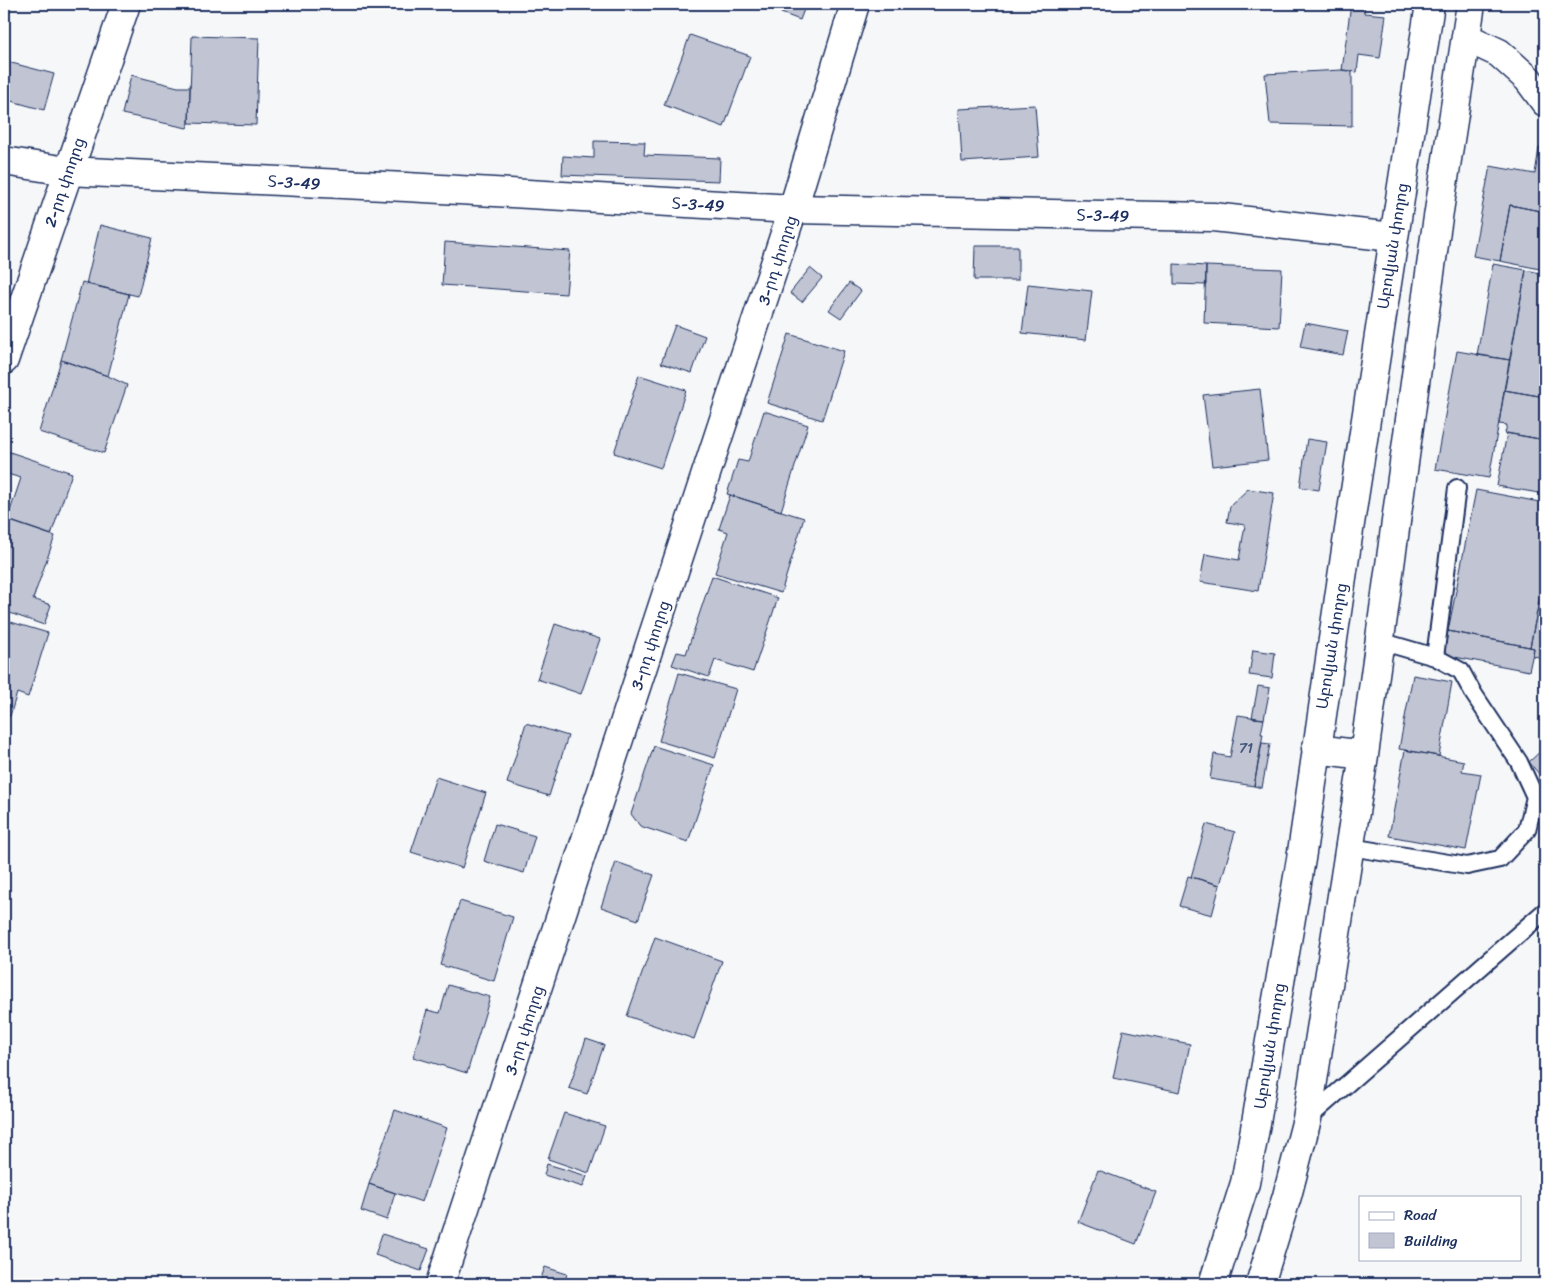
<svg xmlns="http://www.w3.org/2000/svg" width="1549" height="1288" font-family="Sriracha,'Noto Sans Armenian',sans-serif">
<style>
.building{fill:#c0c4d3;stroke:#1b2f5e}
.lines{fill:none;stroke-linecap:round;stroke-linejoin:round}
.lane-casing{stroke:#1b2f5e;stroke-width:20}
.street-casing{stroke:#1b2f5e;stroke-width:31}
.secondary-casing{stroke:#1b2f5e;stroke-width:31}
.highway-casing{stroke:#1b2f5e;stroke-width:31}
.lane{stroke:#fff;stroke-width:16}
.street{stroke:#fff;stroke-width:28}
.secondary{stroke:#fff;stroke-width:28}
.highway{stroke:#fff;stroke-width:28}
.labels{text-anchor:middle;stroke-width:4.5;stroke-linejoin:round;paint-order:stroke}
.number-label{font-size:14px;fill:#44547b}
.street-label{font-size:16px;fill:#1b2f5e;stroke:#fff}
</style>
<rect width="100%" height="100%" fill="#f6f7f9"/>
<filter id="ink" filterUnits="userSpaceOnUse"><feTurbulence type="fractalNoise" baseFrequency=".02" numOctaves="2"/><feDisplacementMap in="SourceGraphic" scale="10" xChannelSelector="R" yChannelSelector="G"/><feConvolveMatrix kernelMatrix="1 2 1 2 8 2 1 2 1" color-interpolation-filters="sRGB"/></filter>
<g filter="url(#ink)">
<!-- building -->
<path class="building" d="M784,4H806L800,20L781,13Z
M1351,4H1365L1364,13L1386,15L1380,58L1359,55L1357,72L1342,70Z
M690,35L750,56L724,127L664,105Z
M192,36L259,38L256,125L189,123Z
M4,61L54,74L44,110L4,99Z
M1342,70L1352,71V126L1270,124L1265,74Z
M131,75L178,87H190L189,123L187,128L122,114Z
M1035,105L1039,157L962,162L959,109Z
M594,141L645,142L644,155L720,158L719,181L562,175L563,156L594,158Z
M1539,148L1545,149V212L1510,205L1500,261L1473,256L1490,166L1535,174Z
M1510,205L1545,212V270L1500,261Z
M100,225L152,238L138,296L86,284Z
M445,242L570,251L566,294L442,285Z
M975,246H1018V280H974Z
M1174,264L1206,266V285L1174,284Z
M1493,264L1526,270L1510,360L1477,355Z
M1206,266L1282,269L1279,327L1204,323Z
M810,268L822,278L802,302L790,293Z
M1526,270L1545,274V397L1504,390Z
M82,282L129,294L108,376L61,360Z
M849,283L861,291L841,318L829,310Z
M1028,284L1092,291L1086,340L1022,333Z
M1305,323L1348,331L1343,355L1300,347Z
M675,325L705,336L692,373L661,363Z
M789,334L844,351L822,420L767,403Z
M1457,351L1510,360L1489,478L1435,469Z
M61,360L108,376L127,385L104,453L39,432Z
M639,375L686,390L661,468L614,453Z
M1260,389L1268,460L1212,466L1203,395Z
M1504,390L1545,397V440L1505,433L1507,425L1499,424Z
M764,411L808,425L781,511L727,494L738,460L748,462Z
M1507,433L1545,440V494L1497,486Z
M1307,439L1327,442L1319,490L1300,487Z
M4,450L72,473L51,535L7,520L21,478L4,473Z
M1248,489L1274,493L1258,591L1200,582L1205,554L1239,560L1245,525L1227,522L1230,506Z
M1476,490L1545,503V570L1530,647L1448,631Z
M730,495L804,518L781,593L715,573L728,532L719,529Z
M5,519L55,536L33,599L51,605L44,625L4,611V524Z
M712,576L778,598L753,672L715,660L709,677L672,665L677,652L686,654Z
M1540,598L1545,599V658L1533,656L1534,648L1530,647Z
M4,620L48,633L28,697L17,693L10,716L4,714Z
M555,624L600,639L581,694L537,679Z
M1448,631L1534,648L1529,671L1444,655Z
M1253,650L1275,653L1272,678L1249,675Z
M679,673L736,689L715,758L659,741Z
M1413,675L1452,682L1439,756L1399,749Z
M1258,686L1270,688L1264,719L1252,718Z
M1238,715L1264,719L1261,734H1263L1254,786L1210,779L1214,754L1230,757Z
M526,723L568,736L549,796L507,783Z
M1262,743L1270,744L1262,788L1254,786Z
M654,746L714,765L688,842L640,826L631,814Z
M1545,747V781L1529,762Z
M1405,750L1464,761L1462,771L1481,774L1466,850L1389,836Z
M436,777L486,793L462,868L411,852Z
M495,824L535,836L524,873L484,861Z
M1206,824L1235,832L1220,885L1191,877Z
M616,862L654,875L638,920L601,907Z
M1188,876L1220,885L1212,915L1179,906Z
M460,901L513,917L494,981L440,965Z
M655,937L722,961L694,1039L627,1016Z
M448,985L490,997L467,1073L413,1057L427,1010L440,1013Z
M1123,1030L1190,1044L1180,1092L1113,1078Z
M586,1039L604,1045L587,1094L569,1088Z
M395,1110L447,1128L422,1202L369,1184Z
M564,1113L605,1126L589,1173L548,1159Z
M547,1164L587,1176L583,1187L544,1175Z
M1098,1170L1156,1192L1136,1244L1078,1222Z
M369,1184L395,1193L387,1220L361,1211Z
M382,1234L429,1249L421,1271L375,1255Z
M545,1267L567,1274L564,1284H539Z"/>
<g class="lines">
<!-- lane casing -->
<g class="lane-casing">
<path id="lane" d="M1435,657L1457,488
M1350,847L1467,866L1500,859L1527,830L1535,797L1519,762L1473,693L1461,671L1435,657L1380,641
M1307,1119L1545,911"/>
</g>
<!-- street casing -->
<g class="street-casing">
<path id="street" d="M1467,38L1499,53L1528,79L1545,102
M4,360L126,4
M440,1284L793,209L855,4"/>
</g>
<!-- secondary casing -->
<g class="secondary-casing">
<path id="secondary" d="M4,161L67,171L406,187L793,209L1213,217L1393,237"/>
</g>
<!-- highway casing -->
<g class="highway-casing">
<path id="highway" d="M1316,749L1364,755
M1213,1284L1245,1183L1256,1123L1301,859L1347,543L1430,4
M1260,1284L1287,1196L1307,1119L1364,755L1435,237L1471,4"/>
</g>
<!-- lane -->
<use href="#lane" class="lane"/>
<!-- street -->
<use href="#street" class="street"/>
<!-- secondary -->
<use href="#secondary" class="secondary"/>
<!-- highway -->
<use href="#highway" class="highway"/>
</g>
</g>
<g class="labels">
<!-- number labels -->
<g class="number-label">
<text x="1246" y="753">71</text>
</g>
<!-- street labels -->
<g class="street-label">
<text transform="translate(64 182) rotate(-71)" y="6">2-րդ փողոց</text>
<text transform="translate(294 182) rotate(3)" y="6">Տ-3-49</text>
<text transform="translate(698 204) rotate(3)" y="6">Տ-3-49</text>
<text transform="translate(1103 215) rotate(1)" y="6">Տ-3-49</text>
<text transform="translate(1392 246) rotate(-81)" y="6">Աբովյան փողոց</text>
<text transform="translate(777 260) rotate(-72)" y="6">3-րդ փողոց</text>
<text transform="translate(650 645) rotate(-72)" y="6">3-րդ փողոց</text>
<text transform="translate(1331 646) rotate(-81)" y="6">Աբովյան փողոց</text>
<text transform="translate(524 1030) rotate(-72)" y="6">3-րդ փողոց</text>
<text transform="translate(1269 1046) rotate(-81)" y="6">Աբովյան փողոց</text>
</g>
</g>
<!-- margin -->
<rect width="1549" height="1288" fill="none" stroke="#fff" stroke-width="20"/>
<rect x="10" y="10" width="1529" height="1268" fill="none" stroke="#1b2f5e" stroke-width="2" filter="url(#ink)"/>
<!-- legend -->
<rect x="1359" y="1196" width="162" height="65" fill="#ffffff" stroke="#a4acbf"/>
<rect x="1369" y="1212" width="25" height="8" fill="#ffffff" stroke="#a4acbf"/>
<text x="1404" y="1220" font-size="15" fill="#1b2f5e">Road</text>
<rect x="1369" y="1233" width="25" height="15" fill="#c0c4d3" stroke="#a4acbf"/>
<text x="1404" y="1246" font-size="15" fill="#1b2f5e">Building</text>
</svg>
